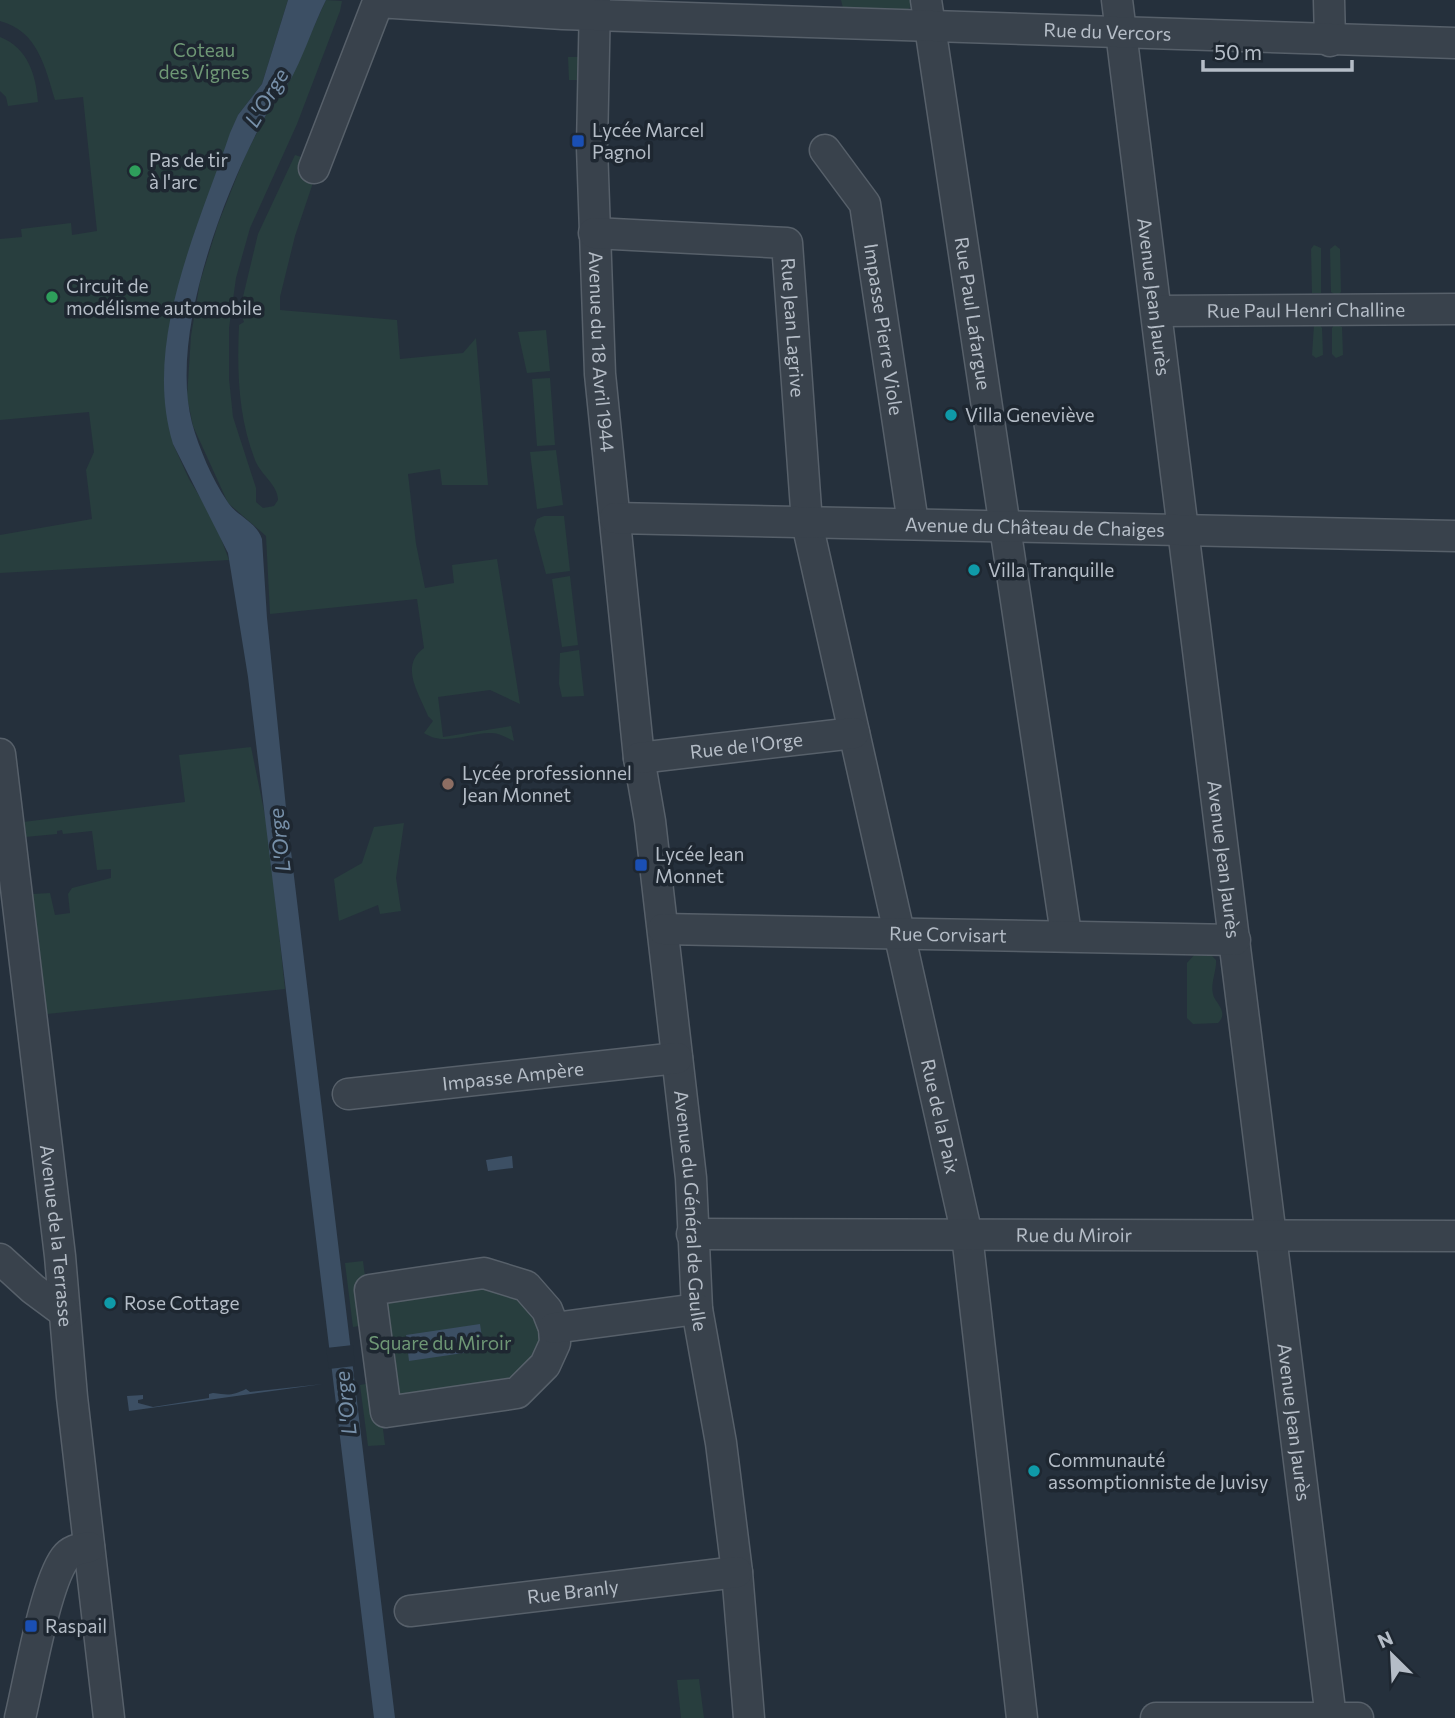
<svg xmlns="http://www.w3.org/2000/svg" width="1455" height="1718" font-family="Commissioner,sans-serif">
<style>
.green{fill:#283e3e}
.water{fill:#3c4f64}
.pier{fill:#25303c}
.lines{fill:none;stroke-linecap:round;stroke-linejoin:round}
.minor-casing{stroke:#57606a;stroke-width:33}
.minor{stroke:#39424c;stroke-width:30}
.transit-dot{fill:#1a4fb4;stroke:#1e2731;stroke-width:2.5}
.leisure-dot{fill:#2e9e5b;stroke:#1e2731;stroke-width:2.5}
.culture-dot{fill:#0f9aa8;stroke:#1e2731;stroke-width:2.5}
.education-dot{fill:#8d6e63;stroke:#1e2731;stroke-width:2.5}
.labels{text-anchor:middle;stroke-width:7;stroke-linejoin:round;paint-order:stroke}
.street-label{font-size:19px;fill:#b5bdc7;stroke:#1e2731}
.park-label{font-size:19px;fill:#6e9775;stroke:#1e2731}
.poi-label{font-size:19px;fill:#b5bdc7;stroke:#1e2731;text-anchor:start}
.water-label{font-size:21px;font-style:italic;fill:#7790a9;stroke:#1e2731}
</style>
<rect width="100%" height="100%" fill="#25303c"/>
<!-- green -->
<path class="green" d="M0,0H288L262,84L238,115L175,300L173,444L189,479L214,520L229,560L0,573V535L92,519L86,470L94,452L89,412L0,420V239L22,237L21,229L71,223L72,235L97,231L83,97L55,100C45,67 38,31 0,21Z
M326,0L342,1L340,11L297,124L250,228L236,278L229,328V379L233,417L256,488V502L263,508L274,506L278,500C278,485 261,475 255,460C238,416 237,371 239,325L244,322L241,313L245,304L242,301L258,234L295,155L310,160L316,174L295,236L280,297V310L397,320L400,359L463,353L476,338L488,485H442L440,469L408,474L416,544L425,588L454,583L452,565L497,559L520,704L490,690L438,697L443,737L511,726L514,741C507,738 499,733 492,733C469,732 445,747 424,733L433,721L428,716C419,693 399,666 424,648L417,599L270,614L266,536L228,503L193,426L187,397L191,336L200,282L218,224L245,156L269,109L285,90Z
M841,0H913V5L906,11L843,8Z
M0,37C28,48 36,75 38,102L8,106L6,97L0,91Z
M568,57H584V80H569Z
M1314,245L1321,248V293H1312L1311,249Z
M1335,245L1340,249L1341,292L1337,296L1331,292L1330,249Z
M1319,324L1322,328L1323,355L1316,358L1312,355L1314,325Z
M1335,324L1342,327L1343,355L1336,358L1332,354V328Z
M546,330L550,371L527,373L518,332Z
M550,378L555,445L537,446L532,379Z
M556,450L563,505L537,509L530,452Z
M544,516H564L570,571L546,574L534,529L537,519Z
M570,576L578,645L562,647L552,579Z
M579,650L584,696L562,697L559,684L560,653Z
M251,747L268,830L285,989L47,1014L33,894L50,893L55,915L70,913L68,894L72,888L111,878V869L97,870L92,831L63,834L62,830L57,831V834L25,837L23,822L185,802L179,755Z
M404,823L396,878L401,911L380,914L378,905L339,921L334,879L362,863L374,827Z
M1194,955H1211L1216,960C1217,972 1208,987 1215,999C1220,1007 1227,1014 1218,1023L1193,1024L1187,1018V963Z
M363,1261L371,1324L353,1327L345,1263Z
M491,1280L524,1295L546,1338L521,1375L396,1402L384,1298Z
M377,1382L385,1445L368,1446L360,1385Z
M699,1679L704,1718H681L677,1680Z"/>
<!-- water -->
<path class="water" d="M288,0H326C314,24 306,49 294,73C287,88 275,99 267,113C224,192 169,333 192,423C199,448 212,479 227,501C236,516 256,521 262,539L267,618L287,818L395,1718H374L248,677L228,553L173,444C142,342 198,229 230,133L238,115L262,84Z
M512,1156L513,1168L488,1171L486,1160Z
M480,1324L484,1350L409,1361L406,1335Z
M323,1384L129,1411L127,1396L143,1395V1399L138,1400V1403L153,1407L209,1398V1394L213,1393C228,1395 232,1396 246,1389L250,1392Z"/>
<!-- pier -->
<path class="pier" d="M353,1345L355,1366L329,1369L326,1348Z"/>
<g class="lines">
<!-- minor casing -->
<g class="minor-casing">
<g id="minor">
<path id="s1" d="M595,0L592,147L600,374L639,758L650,821L691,1178L697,1309L721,1443L737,1572L749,1718"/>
<path id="s2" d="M926,0L1066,934"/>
<path id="s3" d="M1117,0L1331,1718"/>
<path d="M1329,0L1330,41"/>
<path id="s4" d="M825,150L865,204L913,523"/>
<path id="s5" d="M314,168L378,2L563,14L1455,43"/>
<path id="s6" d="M594,233L787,243L807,523L967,1235L1022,1718"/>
<path id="s7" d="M1157,311L1455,309"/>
<path id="s8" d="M615,518L1455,536"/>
<path id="s9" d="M0,754L60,1256L72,1397L109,1718"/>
<path id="s10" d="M639,758L854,733"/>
<path id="s11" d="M663,929L1235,940"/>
<path id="s12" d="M348,1094L677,1058"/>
<path id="s13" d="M692,1234L1455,1236"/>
<path d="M0,1259L33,1289L64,1312"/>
<path d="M484,1273L526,1286L547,1310L554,1328L555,1343L545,1365L517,1393L386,1412L370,1290Z"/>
<path d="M554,1328L697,1309"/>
<path id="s14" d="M410,1611L737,1572"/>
<path d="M20,1718C29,1681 45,1585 65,1558C71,1550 79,1549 89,1547"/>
<path d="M1156,1718H1358"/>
</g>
</g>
<!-- minor -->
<use href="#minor" class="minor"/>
</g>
<!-- markers -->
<g class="transit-dot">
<rect x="571" y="134" width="14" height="14" rx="3.5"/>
<rect x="634" y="858" width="14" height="14" rx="3.5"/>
<rect x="24" y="1619" width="14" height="14" rx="3.5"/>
</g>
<g class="leisure-dot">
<circle cx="135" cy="171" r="7"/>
<circle cx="52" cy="297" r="7"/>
</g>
<g class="culture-dot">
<circle cx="951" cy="415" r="7"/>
<circle cx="974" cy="570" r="7"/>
<circle cx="110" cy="1303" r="7"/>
<circle cx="1034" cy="1471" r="7"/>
</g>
<circle class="education-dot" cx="448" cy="784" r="7"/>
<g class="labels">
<!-- street labels -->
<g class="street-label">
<text dy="7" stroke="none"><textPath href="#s5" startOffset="908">Rue du Vercors</textPath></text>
<text dy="7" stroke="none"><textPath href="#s3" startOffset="299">Avenue Jean Jaurès</textPath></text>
<text dy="7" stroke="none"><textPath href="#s7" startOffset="149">Rue Paul Henri Challine</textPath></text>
<text dy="7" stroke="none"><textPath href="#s2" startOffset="317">Rue Paul Lafargue</textPath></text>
<text dy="7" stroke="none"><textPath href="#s6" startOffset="278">Rue Jean Lagrive</textPath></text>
<text dy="7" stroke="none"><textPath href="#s4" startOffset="194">Impasse Pierre Viole</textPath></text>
<text dy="7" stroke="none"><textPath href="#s1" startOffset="352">Avenue du 18 Avril 1944</textPath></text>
<text dy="7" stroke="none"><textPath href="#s8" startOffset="420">Avenue du Château de Chaiges</textPath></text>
<text dy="7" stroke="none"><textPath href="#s10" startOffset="108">Rue de l'Orge</textPath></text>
<text dy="7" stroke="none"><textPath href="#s3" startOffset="866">Avenue Jean Jaurès</textPath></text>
<text dy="7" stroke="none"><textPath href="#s11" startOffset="285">Rue Corvisart</textPath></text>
<text dy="7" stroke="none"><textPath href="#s12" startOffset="166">Impasse Ampère</textPath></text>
<text dy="7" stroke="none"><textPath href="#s6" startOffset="1082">Rue de la Paix</textPath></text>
<text dy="7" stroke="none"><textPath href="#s1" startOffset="1216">Avenue du Général de Gaulle</textPath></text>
<text dy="7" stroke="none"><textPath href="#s13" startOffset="382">Rue du Miroir</textPath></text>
<text dy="7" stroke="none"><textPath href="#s9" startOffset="485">Avenue de la Terrasse</textPath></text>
<text dy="7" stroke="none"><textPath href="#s3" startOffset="1433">Avenue Jean Jaurès</textPath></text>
<text dy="7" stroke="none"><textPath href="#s14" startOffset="164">Rue Branly</textPath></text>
</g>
<!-- park labels -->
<g class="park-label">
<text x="204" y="57">Coteau<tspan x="204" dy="22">des Vignes</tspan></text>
<text x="440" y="1350">Square du Miroir</text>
</g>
<!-- poi labels -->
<g class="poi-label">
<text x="592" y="137">Lycée Marcel<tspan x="592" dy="22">Pagnol</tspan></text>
<text x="149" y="167">Pas de tir<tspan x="149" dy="22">à l'arc</tspan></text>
<text x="66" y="293">Circuit de<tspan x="66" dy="22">modélisme automobile</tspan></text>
<text x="965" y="422">Villa Geneviève</text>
<text x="988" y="577">Villa Tranquille</text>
<text x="462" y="780">Lycée professionnel<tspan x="462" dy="22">Jean Monnet</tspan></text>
<text x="655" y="861">Lycée Jean<tspan x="655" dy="22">Monnet</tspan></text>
<text x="124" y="1310">Rose Cottage</text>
<text x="1048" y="1467">Communauté<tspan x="1048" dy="22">assomptionniste de Juvisy</tspan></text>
<text x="45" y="1633">Raspail</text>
</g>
<!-- water labels -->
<g class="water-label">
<text transform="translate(267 98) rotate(-59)" y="7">L'Orge</text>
<text transform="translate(280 840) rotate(-97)" y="7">L'Orge</text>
<text transform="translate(346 1403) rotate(-97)" y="7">L'Orge</text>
</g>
</g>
<!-- north arrow -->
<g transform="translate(1392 1655) rotate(336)" stroke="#1e2731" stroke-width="5" paint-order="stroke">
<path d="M0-5L12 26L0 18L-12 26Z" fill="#b5bdc7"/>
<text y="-10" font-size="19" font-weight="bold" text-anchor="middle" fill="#b5bdc7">N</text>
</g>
<!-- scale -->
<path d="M1203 60v10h149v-10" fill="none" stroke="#b5bdc7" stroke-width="3.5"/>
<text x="1214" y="60" font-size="21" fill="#b5bdc7" stroke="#1e2731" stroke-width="5" paint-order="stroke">50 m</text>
</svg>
